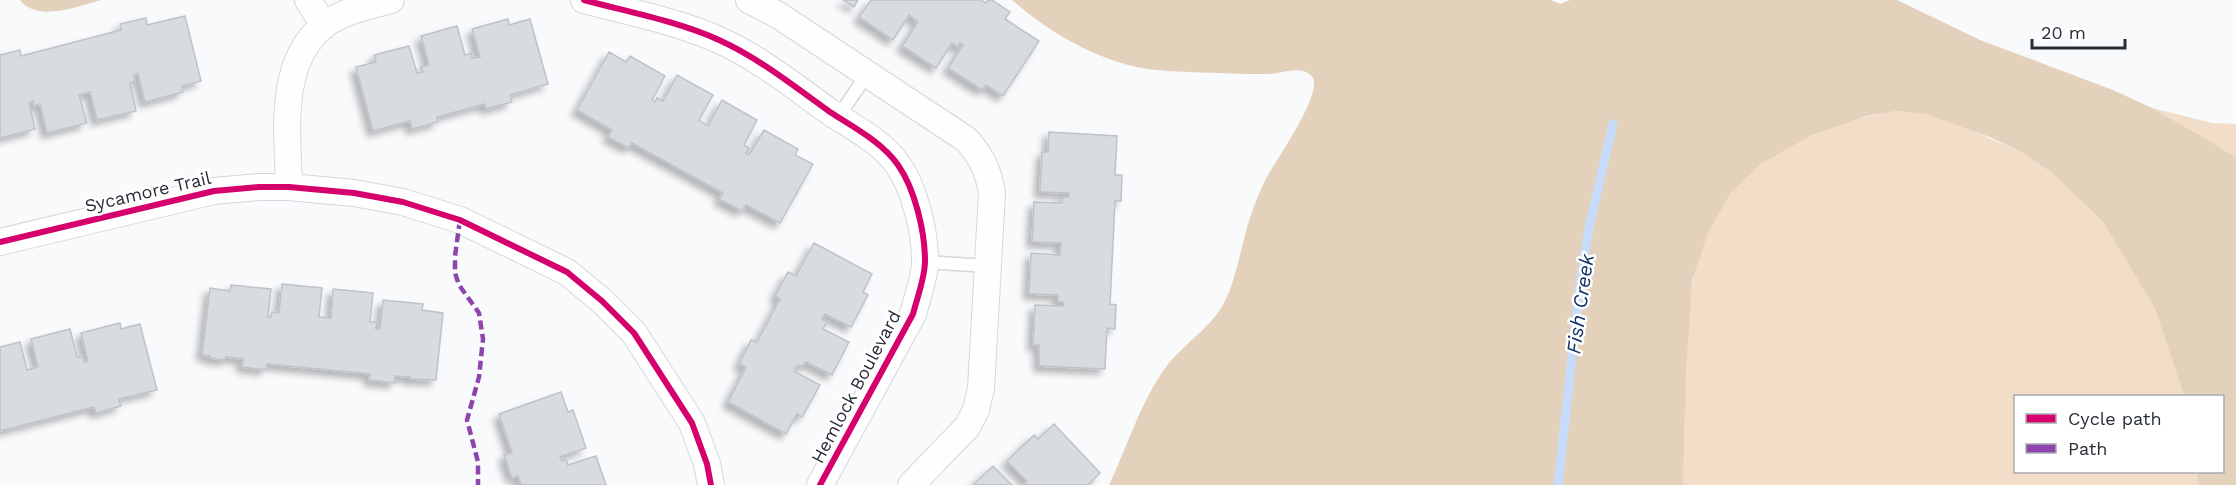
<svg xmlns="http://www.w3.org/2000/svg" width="2236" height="485" font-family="'Work Sans',sans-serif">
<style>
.green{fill:#f1ddc8}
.forest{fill:#e4d1bb}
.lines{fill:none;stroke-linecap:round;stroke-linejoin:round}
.stream{stroke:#c7dbfb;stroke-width:9}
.building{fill:#d8dbe0;stroke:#bfc2c8;stroke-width:1.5;filter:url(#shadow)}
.service-casing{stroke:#d3d7dc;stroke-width:15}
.minor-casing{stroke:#d3d7dc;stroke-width:28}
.service{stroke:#fefeff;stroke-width:12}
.minor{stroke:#fefeff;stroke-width:26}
.quiet{stroke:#8e44ad;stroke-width:4.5;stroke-dasharray:9 4.5;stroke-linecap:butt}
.cycleway-casing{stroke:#fff;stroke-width:10}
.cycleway{stroke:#d6006c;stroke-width:6}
.labels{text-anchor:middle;stroke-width:5;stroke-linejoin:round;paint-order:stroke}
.street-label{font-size:18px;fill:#282e37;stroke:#fff}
.water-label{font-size:20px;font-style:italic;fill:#143468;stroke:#fff}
</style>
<defs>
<filter id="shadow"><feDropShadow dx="-5.5" dy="5.5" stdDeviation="3" flood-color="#0004"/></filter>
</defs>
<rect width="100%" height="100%" fill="#f8fafc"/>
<!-- green -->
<path class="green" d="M2152,108L2212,123L2236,124V158L2212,142Z
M1896,111L1926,114L1955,123L2021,152L2052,173L2103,222L2155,309L2184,396H2016V472H2197L2199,485H1683C1684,435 1685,384 1688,334C1690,317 1688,297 1693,280C1699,252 1713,215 1731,192C1765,148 1842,119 1896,111Z"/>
<!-- forest -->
<path class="forest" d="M20,0H101C79,6 37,23 20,0Z
M1012,0H1551L1560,4L1570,0H1897L1980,40L2113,90L2152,108L2212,142L2236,158V485H2199L2197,472H2222V396H2184L2155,309L2103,222L2052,173L2021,152L1992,138L1926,114L1896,111L1867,116L1812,135L1762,163L1731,192L1708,233L1692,281L1686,373L1683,485H1109C1128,445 1140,403 1166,367C1183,344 1210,329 1224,303C1233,286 1237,266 1242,247C1248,222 1256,197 1268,175C1278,158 1322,94 1313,78C1304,64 1283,73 1270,74C1261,74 1252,74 1243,74C1214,72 1185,73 1157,70C1104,65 1051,34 1012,0Z"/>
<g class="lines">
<!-- stream -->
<path class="stream" d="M1558,485L1580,283L1590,223L1613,124"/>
</g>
<!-- building -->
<path class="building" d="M843,0H858L854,7Z
M871,0H981L986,3L988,0H992L1010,12L1005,19L1039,41L1003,96L986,85L982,90L948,68L963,45L960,43L958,47L952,43L936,68L902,46L918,22L909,15L893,40L859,17Z
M185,16L201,81L182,86L183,92L145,102L138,74L134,75L135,81L130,83L136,111L97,120L90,92L79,95L87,123L47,133L40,104L34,106L33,101L29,102L35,129L0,138V55L20,50L21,56L121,30L120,24L146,18L147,25Z
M508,19L509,25L530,19L548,84L510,95L512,102L486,109L485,104L437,117L438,122L412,129L410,121L373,131L356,67L376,62L374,55L409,46L417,73L423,72L421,67L429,65L421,36L457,26L465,55L471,53L472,58L480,57L472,29Z
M609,52L626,62L630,56L665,76L652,100L655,102L657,98L663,101L677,75L713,95L699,120L708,126L722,100L757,120L744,145L749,148L746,153L749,155L764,130L798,149L795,155L813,164L780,223L746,205L742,211L719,199L723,193L632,143L629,148L608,137L612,130L577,110Z
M1049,132L1117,136L1115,175H1122L1121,201H1115L1110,304L1116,305L1115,329L1107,328L1105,369L1039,366V345H1033L1035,305L1063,306V302H1058V295L1029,294L1031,253L1060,255L1061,243L1032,242L1034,202L1062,203L1063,197H1069V193L1040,192L1042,152H1048Z
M814,243L872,274L863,292L868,295L851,327L825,314L822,319L827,322L823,329L849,342L832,375L806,362L802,367L798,365L794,371L820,385L802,417L797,414L786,434L728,402L746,367L739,364L751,340L757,342L780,299L775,296L788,272L796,276Z
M282,284L322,288L319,317L331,318L333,289L373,293L370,322H377L376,329H380L383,300L423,304L422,310L443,313L436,380L410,379V377L395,376V383L369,380L370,374L267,364L266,370L242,367L243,359L226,357L225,360L210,358V356L202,355L210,288L230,291L231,285L271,289L268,317H271L272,312L279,313Z
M120,323L121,329L140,324L157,390L119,399L121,406L96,413L94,407L0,431V347L20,342L27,370L38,367L31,339L70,329L77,357L83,356L84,362L88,361L81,333Z
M561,392L568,412L573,410L586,448L560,457L562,461L566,459L568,465L596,456L606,485H521L518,476L512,478L504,455L512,453L499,414Z
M1054,424L1100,473L1088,485H1024L1027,481L1007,461L1034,435L1038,439Z
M993,466L1012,485H973Z"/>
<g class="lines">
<!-- service casing -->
<g class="service-casing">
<path id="service" d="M838,117L868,73
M925,262L988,266"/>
</g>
<!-- minor casing -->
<g class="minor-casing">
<path id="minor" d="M308,0L324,26
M584,0C628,12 677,21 719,40C759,58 795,87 830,112C853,127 882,142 898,165C915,189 925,232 925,261C925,278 917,298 913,314L820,485
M749,0L778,15L967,140C982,158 988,169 992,193L981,388L976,410L967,427L911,485
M289,187C288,135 277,64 323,26C342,11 369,6 391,0
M0,242L214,191L259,187H289L354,193L403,202L460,220L567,272L602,301L634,333L692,423L707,464L711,485"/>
</g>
<!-- service -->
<use href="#service" class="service"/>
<!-- minor -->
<use href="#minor" class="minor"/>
<!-- quiet -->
<path class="quiet" d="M460,220L455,256V273L459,285L479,313L483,339L479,377L467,420L478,462V485"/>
<!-- cycleway casing -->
<g class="cycleway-casing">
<path id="cycleway" d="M584,0C628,12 677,21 719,40C759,58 795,87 830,112C853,127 882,142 898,165C915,189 925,232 925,261C925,278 917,298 913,314L820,485
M0,242L214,191L259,187H289L354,193L403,202L460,220L567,272L602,301L634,333L692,423L707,464L711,485"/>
</g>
<!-- cycleway -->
<use href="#cycleway" class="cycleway"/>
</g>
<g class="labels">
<!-- street labels -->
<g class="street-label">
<text transform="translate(148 192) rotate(-13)" y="6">Sycamore Trail</text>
<text transform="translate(856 387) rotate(-62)" y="6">Hemlock Boulevard</text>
</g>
<!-- water labels -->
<g class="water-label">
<text transform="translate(1580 304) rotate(-82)" y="7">Fish Creek</text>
</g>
</g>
<!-- legend -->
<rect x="2014" y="395" width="210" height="78" fill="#ffffff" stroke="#a9abaf" stroke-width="1.5"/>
<rect x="2026" y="414" width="30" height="9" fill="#d6006c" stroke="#a9abaf" stroke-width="1.5"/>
<text x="2068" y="425" font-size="18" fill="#282e37">Cycle path</text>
<rect x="2026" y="444" width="30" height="9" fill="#8e44ad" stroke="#a9abaf" stroke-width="1.5"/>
<text x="2068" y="455" font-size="18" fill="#282e37">Path</text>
<!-- scale -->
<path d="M2032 39v9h93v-9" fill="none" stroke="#282e37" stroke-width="3"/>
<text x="2041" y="39" font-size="18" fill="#282e37" stroke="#ffffff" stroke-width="4.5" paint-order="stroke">20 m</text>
</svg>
